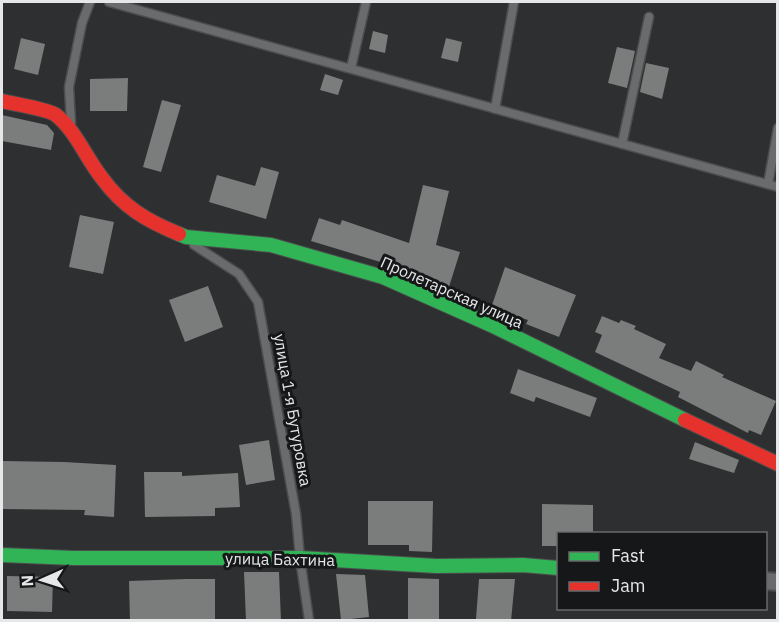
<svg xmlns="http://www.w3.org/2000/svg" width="779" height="622" font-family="'IBM Plex Sans',sans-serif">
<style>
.building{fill:#7b7c7c}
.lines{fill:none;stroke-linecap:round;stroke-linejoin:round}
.lane-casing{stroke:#4c4d4e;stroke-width:11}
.street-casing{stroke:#4c4d4e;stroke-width:20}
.fast-casing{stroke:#4c4d4e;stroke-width:16}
.jam-casing{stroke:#4c4d4e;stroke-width:16}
.lane{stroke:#6a6b6c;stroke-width:8}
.street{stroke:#6a6b6c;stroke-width:16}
.fast{stroke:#30b455;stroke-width:14}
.jam{stroke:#e5322d;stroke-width:14}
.labels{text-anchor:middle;stroke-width:6;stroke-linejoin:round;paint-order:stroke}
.street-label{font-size:16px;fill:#e5e7e8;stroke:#161718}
</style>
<rect width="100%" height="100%" fill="#2e2f30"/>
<!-- building -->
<path class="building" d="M373,31L388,35L385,53L369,49Z
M21,38L45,44L38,75L14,69Z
M446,38L462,42L458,62L441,58Z
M617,47L635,51L627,88L608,83Z
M646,63L669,68L662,99L640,92Z
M325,74L343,80L338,95L320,90Z
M128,78L127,111H90V79Z
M162,100L181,105L161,172L143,167Z
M2,115L47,125L54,133L51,150L2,141Z
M261,167L279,172L266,219L209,202L217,175L255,186Z
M423,185L449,191L436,245L460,252L448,290L387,264L311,241L319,218L340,225L342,220L409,243Z
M80,215L114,222L103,274L69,267Z
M505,267L576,295L559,337L526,324L528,320L491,308Z
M208,286L223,327L185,342L169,300Z
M602,316L619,323L621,320L636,326L634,329L666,344L659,358L691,371L696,361L724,375L722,377L776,401L761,435L749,430L748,433L678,397L680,392L595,352L602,335L595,332Z
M518,369L597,398L590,417L536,397L534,402L510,393Z
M269,440L275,480L246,485L239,445Z
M695,442L739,460L734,473L689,459Z
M2,461L64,462L116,465L114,517L84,515L85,510L2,509Z
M144,472H182V476L238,473L240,507L215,508V516L145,517Z
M368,501H433L432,552L409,551V545H368Z
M542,504L593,505V534H558V546H542Z
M244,572H279L281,621H246Z
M336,574L365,575L369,617L341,620Z
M7,576L53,577L52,612L7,611Z
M408,578L439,579V621H408Z
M186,579H215V621H130L129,581Z
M479,579H515L511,621L476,619Z"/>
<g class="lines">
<!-- lane casing -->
<g class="lane-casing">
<path id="lane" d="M109,2L778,187
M351,68L366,2
M495,109L514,2
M71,123L69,87L82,23L90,2
M622,144L649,17
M768,184L778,128
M194,245L239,274L258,302L296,514L300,558L309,620"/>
</g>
<!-- street casing -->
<g class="street-casing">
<path id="street" d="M766,581L778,582"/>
</g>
<!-- fast casing -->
<g class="fast-casing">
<path id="fast" d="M179,234L186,237L271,245L383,277L491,325L685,420
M2,555L74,558H300L436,566L523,565L558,568"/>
</g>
<!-- jam casing -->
<g class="jam-casing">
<path id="jam" d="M2,101C13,104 48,109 56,115C76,131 86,158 102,178C123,207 147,221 179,234
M685,420L778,464"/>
</g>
<!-- lane -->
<use href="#lane" class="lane"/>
<!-- street -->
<use href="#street" class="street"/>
<!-- fast -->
<use href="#fast" class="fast"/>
<!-- jam -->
<use href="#jam" class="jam"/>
</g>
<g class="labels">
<!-- street labels -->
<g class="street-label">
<text transform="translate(452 292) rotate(24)" y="6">Пролетарская улица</text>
<text transform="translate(293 410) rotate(80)" y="6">улица 1-я Бутуровка</text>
<text transform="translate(280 559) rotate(1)" y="6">улица Бахтина</text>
</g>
</g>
<!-- border -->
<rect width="779" height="622" fill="none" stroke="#e5e7e8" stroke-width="6"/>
<!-- legend -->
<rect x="557" y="532" width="210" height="78" fill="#161718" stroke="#696a6b" stroke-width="1.5"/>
<rect x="569" y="552" width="30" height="9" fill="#30b455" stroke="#696a6b" stroke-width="1.5"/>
<text x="611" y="562" font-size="18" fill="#e5e7e8">Fast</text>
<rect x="569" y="582" width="30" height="9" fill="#e5322d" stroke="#696a6b" stroke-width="1.5"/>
<text x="611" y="592" font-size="18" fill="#e5e7e8">Jam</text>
<!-- north arrow -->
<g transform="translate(42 580) rotate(267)" stroke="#161718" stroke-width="4.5" paint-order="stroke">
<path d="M0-4.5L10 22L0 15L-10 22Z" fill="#e5e7e8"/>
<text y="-9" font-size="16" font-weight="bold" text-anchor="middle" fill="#e5e7e8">N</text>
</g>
</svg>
